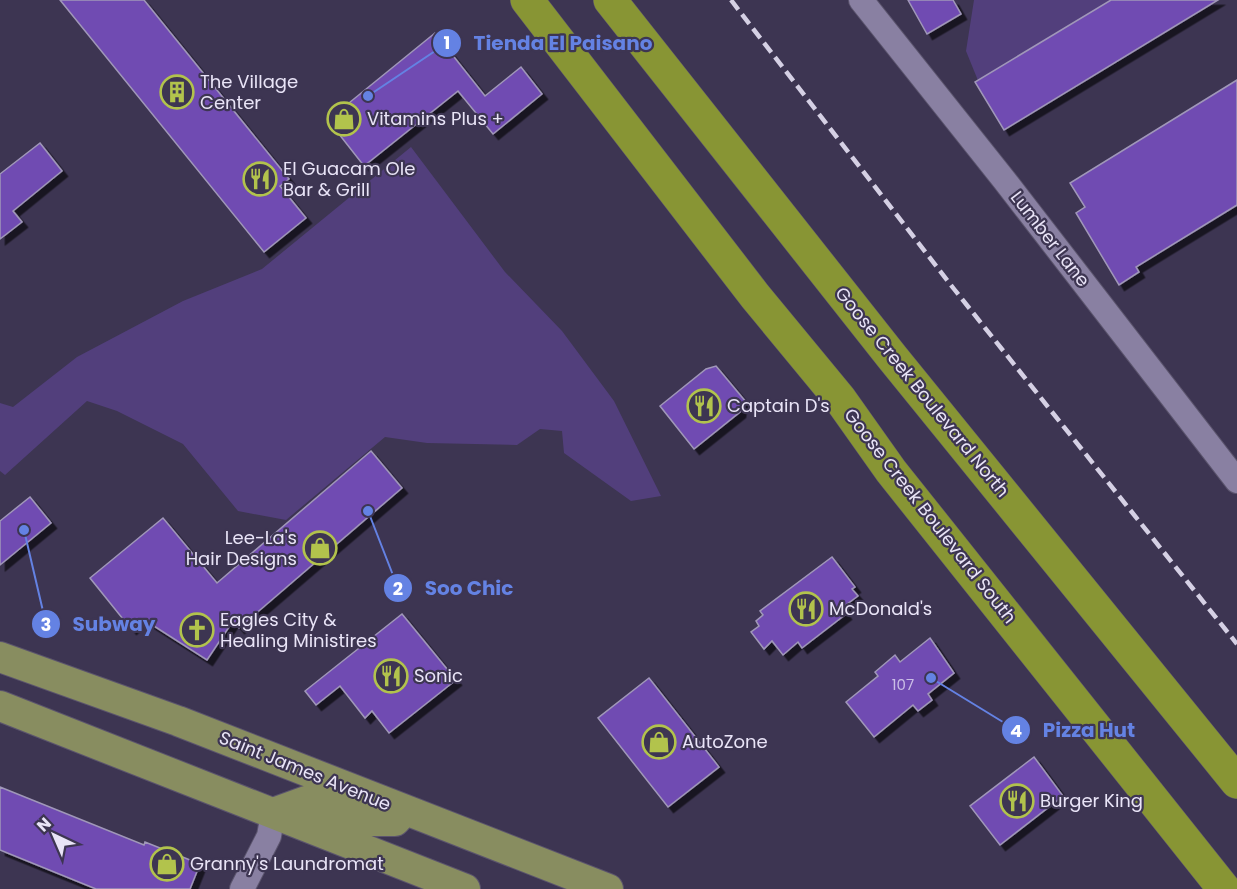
<svg xmlns="http://www.w3.org/2000/svg" width="1237" height="889" font-family="Poppins,sans-serif">
<style>
.green{fill:#523f7c}
.building{fill:#704cb2;stroke:#a097b9;stroke-width:1.5;filter:url(#shadow)}
.lines{fill:none;stroke-linecap:round;stroke-linejoin:round}
.minor-casing{stroke:#5b546d;stroke-width:26}
.major-casing{stroke:#5b546d;stroke-width:32}
.highway-casing{stroke:#5b546d;stroke-width:34}
.minor{stroke:#8980a2;stroke-width:24}
.major{stroke:#888d60;stroke-width:30}
.highway{stroke:#889534;stroke-width:33}
.rail{stroke:#d5d0e4;stroke-width:4.5;stroke-dasharray:12 6;stroke-linecap:butt}
.labels{text-anchor:middle;stroke-width:4.5;stroke-linejoin:round;paint-order:stroke}
.number-label{font-size:15px;fill:#cbbee6}
.poi-label{font-size:18px;fill:#e9e4f7;stroke:#3d3552;text-anchor:start}
.street-label{font-size:18px;fill:#e9e4f7;stroke:#3d3552}
.leader{fill:none;stroke:#6482e3;stroke-width:2}
.callout-dot{fill:#6482e3;stroke:#3d3552;stroke-width:2}
.mark-label{font-size:18px;text-anchor:middle;font-weight:bold;fill:#fff}
.callout-label{font-size:20px;text-anchor:middle;font-weight:bold;fill:#6482e3;stroke:#3d3552;stroke-width:4.5;stroke-linejoin:round;paint-order:stroke}
</style>
<defs>
<filter id="shadow"><feDropShadow dx="5.5" dy="5.5" stdDeviation="0" flood-color="#0009"/></filter>
</defs>
<rect width="100%" height="100%" fill="#3d3552"/>
<!-- green -->
<path class="green" d="M974,0H1114L979,83L966,51Z
M411,147L505,272L562,331L614,401L661,496L631,501L564,453L562,431L540,429L517,445L427,443L385,437L286,520L238,511L183,444L117,411L87,401L5,475L0,471V403L13,407L77,357L183,301L262,269Z"/>
<!-- building -->
<path class="building" d="M60,0H144L289,179L280,186L306,218L264,252Z
M908,0H953L961,14L927,34Z
M1111,0H1218L1004,130L975,82Z
M435,33L485,96L521,67L542,94L493,134L458,91L364,166L328,120Z
M1237,80V205L1136,267L1139,272L1119,285L1076,213L1085,207L1070,183Z
M40,143L62,171L13,211L22,222L0,239V174Z
M716,366L746,402L741,406L740,412L694,449L660,406L706,369Z
M371,451L402,488L239,628L233,621L207,660L143,619L131,629L90,578L163,518L217,583Z
M30,497L51,523L0,565V521Z
M832,557L855,587L852,589L858,596L842,608L846,614L802,648L798,642L783,655L772,641L764,649L751,632L759,626L756,621L763,615L760,611Z
M402,614L456,680L389,733L372,711L365,718L340,686L316,705L305,691Z
M930,638L954,673L928,694L932,700L918,711L913,705L874,737L846,702L878,676L875,672L895,655L900,662Z
M649,678L719,767L668,807L598,718Z
M1034,757L1063,796L1000,845L970,806Z
M0,787L144,845L145,842L200,864L190,889H96L0,850Z"/>
<g class="lines">
<!-- minor casing -->
<g class="minor-casing">
<path id="minor" d="M861,0L1005,181L1237,481
M242,889L269,836L273,813"/>
</g>
<!-- major casing -->
<g class="major-casing">
<path id="major" d="M0,657L178,721L608,889
M0,706L465,889
M273,813L306,801L369,821H395L405,810"/>
</g>
<!-- highway casing -->
<g class="highway-casing">
<path id="highway" d="M527,0L755,296L840,399L891,471L1224,889
M610,0L892,357L1237,782"/>
</g>
<!-- minor -->
<use href="#minor" class="minor"/>
<!-- major -->
<use href="#major" class="major"/>
<!-- highway -->
<use href="#highway" class="highway"/>
<!-- rail -->
<path class="rail" d="M731,0L954,289L1237,644"/>
</g>
<!-- icons -->
<defs>
<g id="building-ring" transform="scale(1.725)"><circle r="9.5" fill="#3d3552" stroke="#b2c34c" stroke-width="1.5"/><path d="M-4-6H4V6H1V3H-1V6H-4ZM-2.5-4.3h1.7v1.8h-1.7ZM.8-4.3h1.7v1.8H.8ZM-2.5-1h1.7V.8h-1.7ZM.8-1h1.7V.8H.8Z" fill="#b2c34c"/></g>
<g id="shop-ring" transform="scale(1.725)"><circle r="9.5" fill="#3d3552" stroke="#b2c34c" stroke-width="1.5"/><path d="M-5-2.5h2.3a2.7 3.5 0 0 1 5.4 0H5L5.5 6h-11ZM-1.5-2.5h3a1.5 2.3 0 0 0-3 0Z" fill="#b2c34c"/></g>
<g id="restaurant-ring" transform="scale(1.725)"><circle r="9.5" fill="#3d3552" stroke="#b2c34c" stroke-width="1.5"/><path d="M-5-6h1v4h1v-4h1v4h1v-4h1v5L-1.5 .5V6h-2V.5L-5-1ZM5-6V6H3V1.5H1.5Q1.5-4 5-6Z" fill="#b2c34c"/></g>
<g id="church-ring" transform="scale(1.725)"><circle r="9.5" fill="#3d3552" stroke="#b2c34c" stroke-width="1.5"/><path d="M-1.2-6h2.4v3.5h3.3v2.4h-3.3V6h-2.4V-.1h-3.3v-2.4h3.3Z" fill="#b2c34c"/></g>
</defs>
<g fill-rule="evenodd">
<use href="#building-ring" x="177" y="92"/>
<use href="#shop-ring" x="344" y="119"/>
<use href="#restaurant-ring" x="260" y="179"/>
<use href="#restaurant-ring" x="704" y="406"/>
<use href="#shop-ring" x="320" y="548"/>
<use href="#restaurant-ring" x="806" y="609"/>
<use href="#church-ring" x="197" y="630"/>
<use href="#restaurant-ring" x="391" y="676"/>
<use href="#shop-ring" x="659" y="742"/>
<use href="#restaurant-ring" x="1017" y="801"/>
<use href="#shop-ring" x="167" y="864"/>
</g>
<g class="labels">
<!-- number labels -->
<g class="number-label">
<text x="903" y="690">107</text>
</g>
<!-- poi labels -->
<g class="poi-label">
<text x="200" y="88">The Village<tspan x="200" dy="21">Center</tspan></text>
<text x="367" y="125">Vitamins Plus +</text>
<text x="283" y="175">El Guacam Ole<tspan x="283" dy="21">Bar &amp; Grill</tspan></text>
<text x="727" y="412">Captain D's</text>
<text x="297" y="544" text-anchor="end">Lee-La's<tspan x="297" dy="21">Hair Designs</tspan></text>
<text x="829" y="615">McDonald's</text>
<text x="220" y="626">Eagles City &amp;<tspan x="220" dy="21">Healing Ministires</tspan></text>
<text x="414" y="682">Sonic</text>
<text x="682" y="748">AutoZone</text>
<text x="1040" y="807">Burger King</text>
<text x="190" y="870">Granny's Laundromat</text>
</g>
<!-- street labels -->
<g class="street-label">
<text transform="translate(1050 239) rotate(52)" y="6">Lumber Lane</text>
<text transform="translate(922 392) rotate(51)" y="6">Goose Creek Boulevard North</text>
<text transform="translate(930 516) rotate(52)" y="6">Goose Creek Boulevard South</text>
<text transform="translate(305 771) rotate(22)" y="6">Saint James Avenue</text>
</g>
</g>
<!-- callouts -->
<path class="leader" d="M368 96L447 43M368 511L398 588M24 530L46 624M931 678L1016 730"/>
<g class="callout-dot">
<circle cx="368" cy="96" r="6"/>
<circle cx="368" cy="511" r="6"/>
<circle cx="24" cy="530" r="6"/>
<circle cx="931" cy="678" r="6"/>
<circle cx="447" cy="43" r="15"/>
<circle cx="398" cy="588" r="15"/>
<circle cx="46" cy="624" r="15"/>
<circle cx="1016" cy="730" r="15"/>
</g>
<g class="mark-label">
<text x="447" y="49">1</text>
<text x="398" y="595">2</text>
<text x="46" y="631">3</text>
<text x="1016" y="737">4</text>
</g>
<g class="callout-label">
<text x="563" y="50">Tienda El Paisano</text>
<text x="469" y="595">Soo Chic</text>
<text x="114" y="631">Subway</text>
<text x="1089" y="737">Pizza Hut</text>
</g>
<!-- north arrow -->
<g transform="translate(54 835) rotate(316)" stroke="#3d3552" stroke-width="4.5" paint-order="stroke">
<path d="M0-4.5L10 22L0 15L-10 22Z" fill="#e9e4f7"/>
<text y="-9" font-size="16" font-weight="bold" text-anchor="middle" fill="#e9e4f7">N</text>
</g>
</svg>
